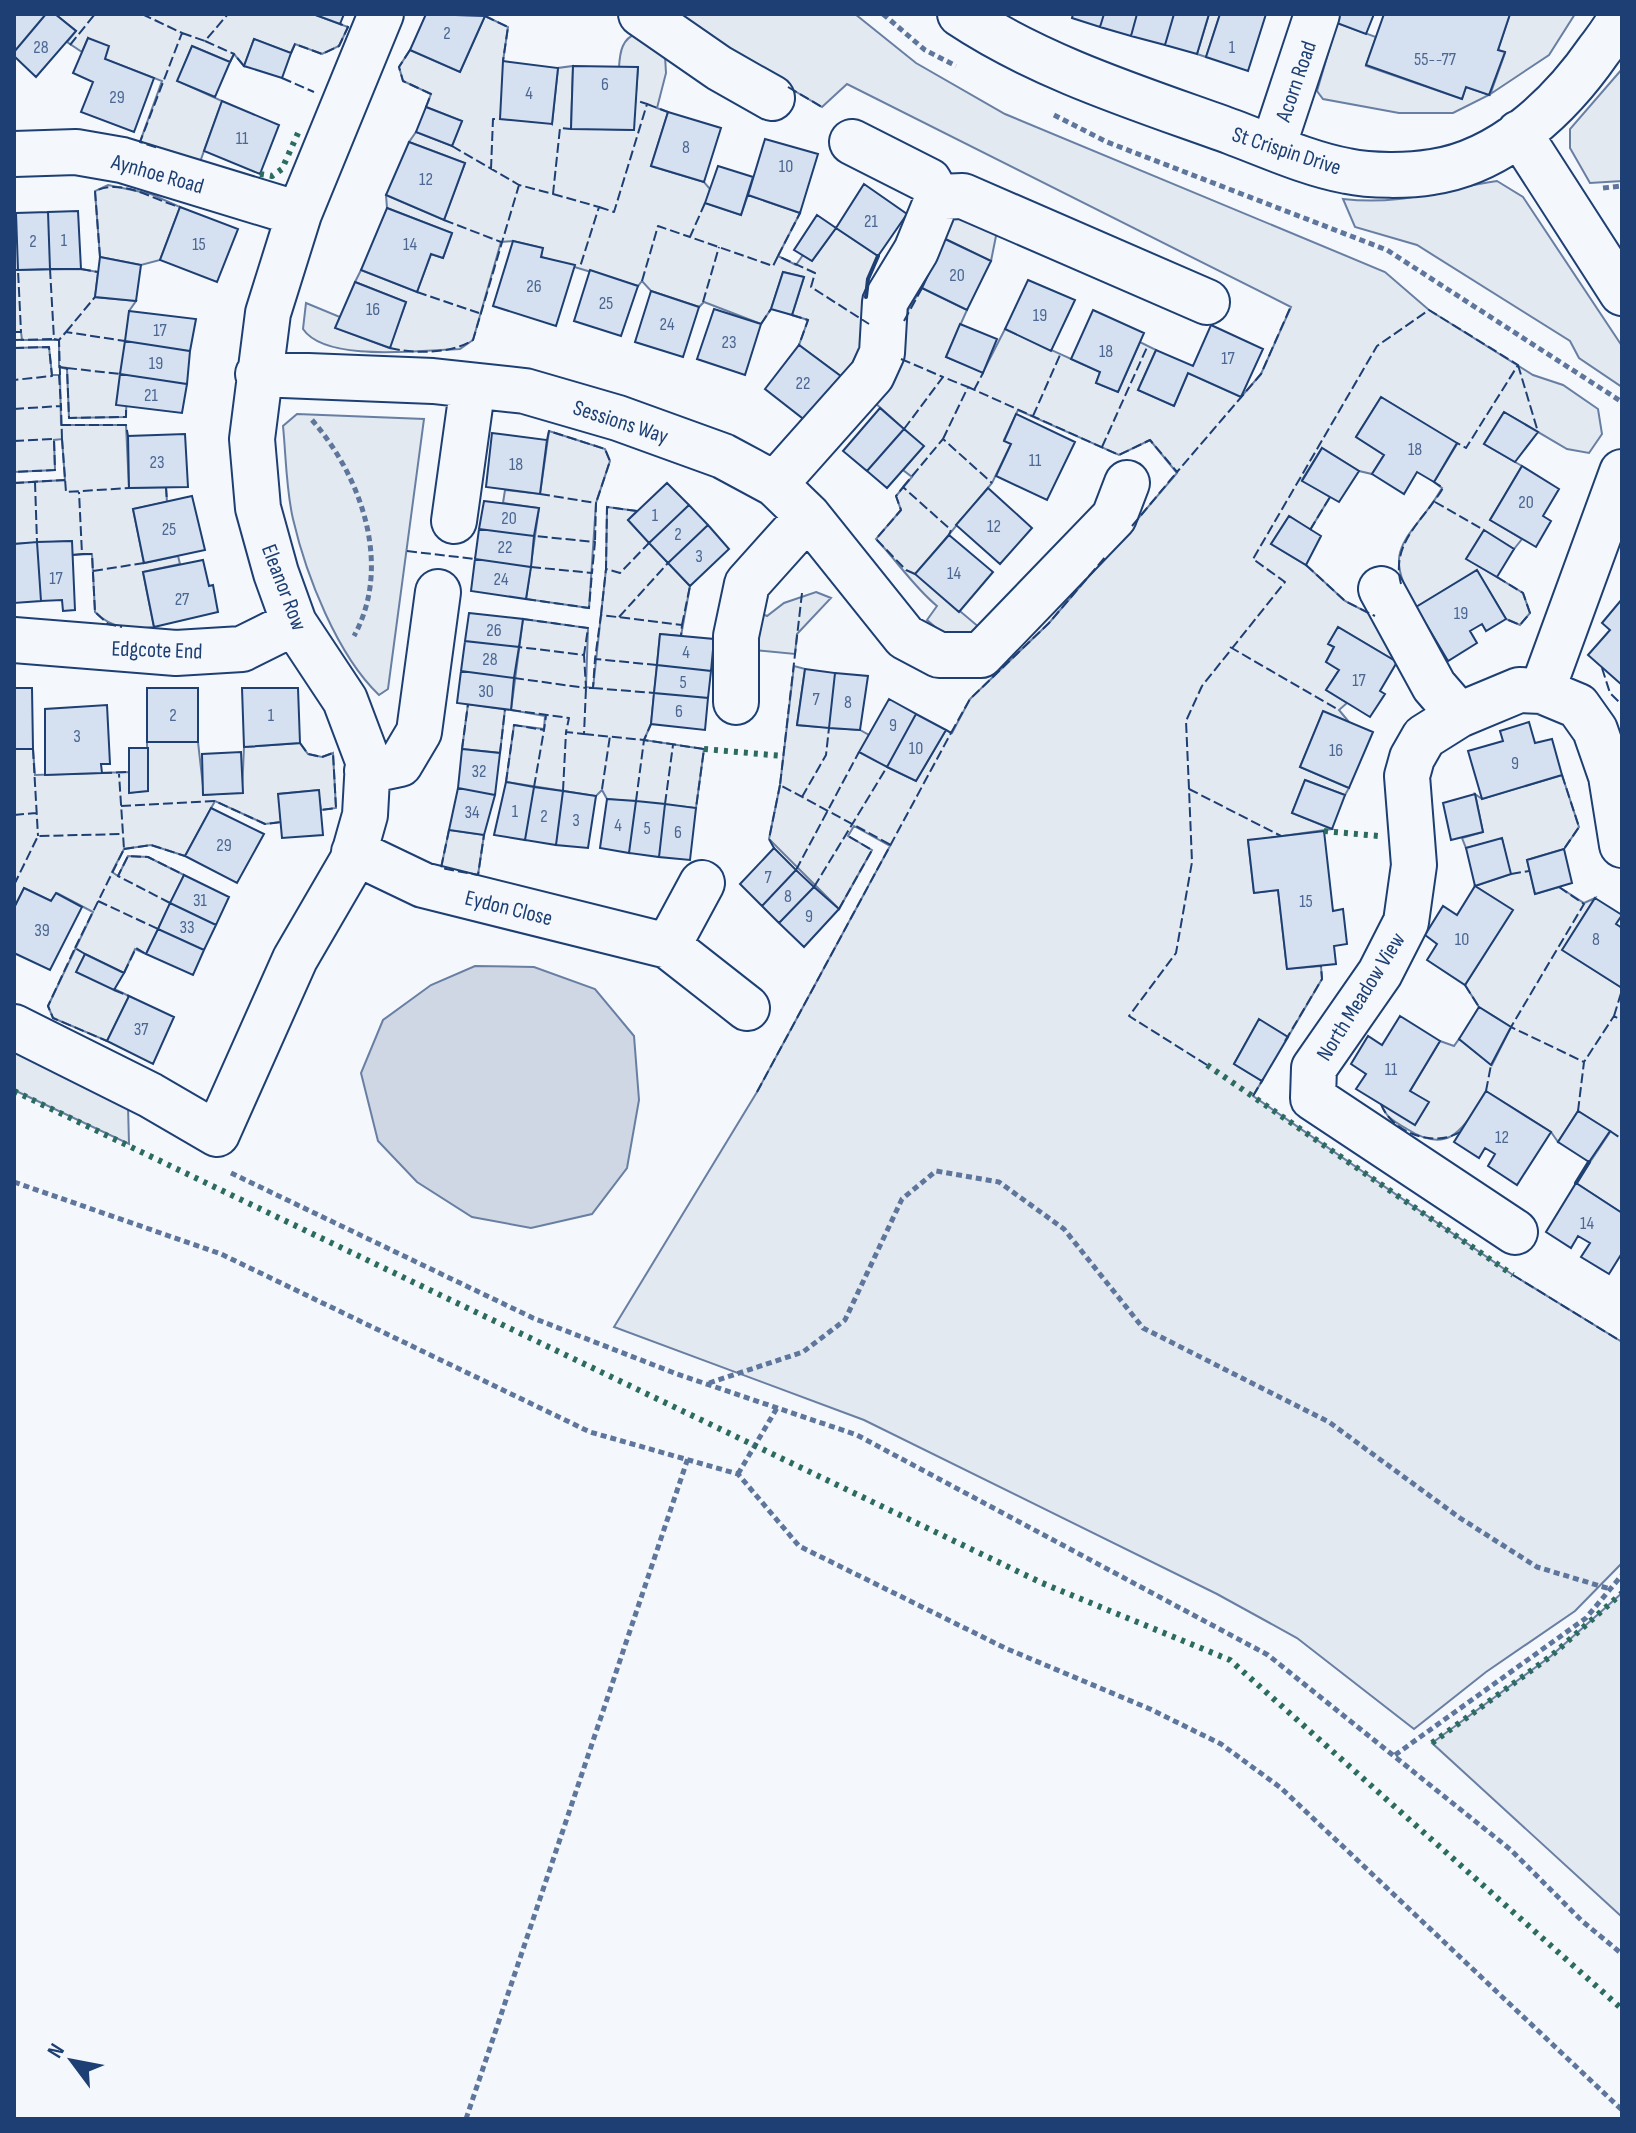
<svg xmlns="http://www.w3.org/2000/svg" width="1636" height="2133" font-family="'Sofia Sans Condensed',sans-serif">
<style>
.green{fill:#e3e9f0;stroke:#687fa3;stroke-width:2}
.water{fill:#cfd7e4;stroke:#687fa3;stroke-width:2}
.building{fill:#d5e0f0;stroke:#1d3f73;stroke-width:2}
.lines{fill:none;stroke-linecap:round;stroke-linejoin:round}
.minor-casing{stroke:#1d3f73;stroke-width:48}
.path{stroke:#5e769c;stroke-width:5;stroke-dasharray:6 4;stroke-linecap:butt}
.minor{stroke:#f4f7fb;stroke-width:44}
.hedge{stroke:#2c6c60;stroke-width:6;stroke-dasharray:4 6;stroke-linecap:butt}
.fence{stroke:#1d3f73;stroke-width:2;stroke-dasharray:10 4;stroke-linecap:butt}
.wall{stroke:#1d3f73;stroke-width:4}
.labels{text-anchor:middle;stroke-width:6;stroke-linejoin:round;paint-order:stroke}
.number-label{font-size:18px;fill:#4b6792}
.street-label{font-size:22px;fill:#1d3f73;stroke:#f4f7fb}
</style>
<rect width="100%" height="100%" fill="#f4f7fb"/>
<!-- green -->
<path class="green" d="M55,14H313L348,27L339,46L322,54L295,44L291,53L254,39L244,66L234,54L230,62L192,46L178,81L222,101L200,162L140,142L162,81L105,59L88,38L82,52L67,42L76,31Z
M679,14H855L916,63L1005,114L1385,272L1429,310L1533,375L1563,385L1598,409L1602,434L1589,453L1567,449L1504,412L1484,444L1522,466L1490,520L1522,539L1514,549L1484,531L1467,559L1523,593L1530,613L1520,625L1506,619L1477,571L1416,607C1377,545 1413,539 1442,488L1434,482L1457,444L1381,397L1356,437L1384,455L1372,474L1359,471L1322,448L1302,480L1330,497L1310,530L1289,516L1271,544L1306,565L1345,601L1376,617L1397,662L1338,627L1329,643L1334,647L1326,662L1339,670L1326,690L1347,703L1339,710L1349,722L1323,712L1300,767L1349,788L1345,795L1305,780L1292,813L1332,829L1248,841L1254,893L1278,890L1287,969L1321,966L1322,979L1288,1037L1259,1020L1234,1064L1262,1081L1253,1096L1513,1275L1622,1342V1563L1575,1611L1486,1672L1414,1729L1297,1638L1217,1594L864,1420L614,1327L757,1092L890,846L854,826L848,836L872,850L839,909L769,839L780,785L794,666L805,669L797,725L860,730L869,735L887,767L916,781L946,730L952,733L970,699L1049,623L1177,473L1150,440L1119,455L1018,410L1004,440L1011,444L992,483L916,574L980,628L977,637H947L927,620L937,606C913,586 898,562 876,539L901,510L896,496L912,477L903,470L923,446L874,402L909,308L922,288L967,310L946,357L983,372L1005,329L1100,372L1096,383L1118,392L1140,342L1156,350L1138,390L1174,406L1188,373L1241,397L1261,374L1291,307L847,84L822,107L723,49Z
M1209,14H1220L1206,57L1197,54Z
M1510,14H1575L1549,55L1489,95L1453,113H1399L1323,99L1317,91L1337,23L1376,37L1366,66L1462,99L1466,87L1490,95L1505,53L1498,50Z
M485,16L508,27L503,61L552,124L558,68L573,66L571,128L633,130L638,68L619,67C620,51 622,39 637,33L665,56L666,73L657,108L668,112L651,166L704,182L710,189L706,203L741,215L748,195L800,213L778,256L796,265L803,255L812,261L836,228L878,256L868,279L865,300L869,317L858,356L842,377L799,345L808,320L792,315L804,277L783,272L771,309L761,324L704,302L699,307L651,291L642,281L638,286L541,257L542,248L513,241L501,242L473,340L460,349C422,350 326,363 303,329L306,303L340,317L336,328L389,348L406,302L355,282L361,270L417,292L431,254L443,258L452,233L387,208L386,195L444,220L465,163L409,142L416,132L452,146L462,121L426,107L431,94L403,81L399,67L410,50L460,72Z
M1622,69V181L1590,183L1570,148V129Z
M1497,181L1523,197L1622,346V387L1579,358L1570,341L1417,245L1355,227L1343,199C1403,206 1441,189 1497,181Z
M108,185L151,194L180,207L160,260L141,265L100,257L95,191Z
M963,213L997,231L991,261L946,239L937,257L943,222Z
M81,269L98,272L95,297L136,301L129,311L126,417L69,418L67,369L59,367V340H22L21,332H14V270Z
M49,347L52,375H60L61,425H126L129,488L166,487L167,502L133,509L144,563L178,556L180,564L143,572L154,627C131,630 112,629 95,612L92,554L72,555L71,541L14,544V483L65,480L62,439L54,440L55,470L14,472V348Z
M297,414L424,419L388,689L379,695C337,655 306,575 293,519C286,489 286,456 283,426Z
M549,431L605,449L610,461L596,503L589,608L526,599L539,508L503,503L505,490L540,494Z
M607,507L637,511L628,520L690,586L681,636L660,634L651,724L644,740L704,749L696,808L607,799L602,790L596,796L506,782L514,725L544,729L545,716L511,710L523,619L588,628L586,687L593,688L606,569Z
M816,592L831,598L797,634L795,654L755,650L760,613L767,616L784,603Z
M468,704L505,709L500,753L462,749Z
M147,742H198L204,795L242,792L244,747L300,743L308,754L322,757L333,753L336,808L321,810L318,790L279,794L281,822L265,824L215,801L185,856L151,845L124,849L112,872L118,876L128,856L148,857L184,875L146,954L135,949L124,973L85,954L77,971L129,996L107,1041L53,1018L48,1006L93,912L57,893L51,901L24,888L14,908V749H33L35,775L129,772V793L148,790Z
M1562,775L1579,827L1564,849L1527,860L1535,894L1559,887L1584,903L1595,898L1563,950L1622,988V1213L1576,1183L1610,1132L1578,1111L1558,1142L1551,1132L1487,1092C1464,1126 1451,1157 1407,1129C1395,1122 1386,1118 1381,1104L1415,1124L1428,1102L1410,1091L1440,1041L1454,1046L1459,1039L1492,1065L1511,1027L1479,1007L1465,985L1512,910L1475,886L1510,874L1502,839L1466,848L1462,838L1483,832L1475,794L1482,799Z
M449,830L484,835L478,875L441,868Z
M14,1049L128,1106L129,1144L14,1090Z
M1622,1593V1917L1432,1743L1551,1656Z"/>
<!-- water -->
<path class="water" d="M475,966L534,967L595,989L634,1036L639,1100L627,1168L592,1214L531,1228L472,1217L417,1182L378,1141L361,1073L383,1020L431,985Z"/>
<!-- building -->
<path class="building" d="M14,14H46L14,52Z
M46,14H55L76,31L36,77L14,56V52Z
M313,14H344L340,24Z
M426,14L485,16L460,72L410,50Z
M1073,14H1104L1100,27L1072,18Z
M1104,14H1137L1131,36L1100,27Z
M1137,14H1174L1165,45L1131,36Z
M1174,14H1209L1197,54L1165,45Z
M1220,14H1266L1248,71L1206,57Z
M1340,14H1374L1366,34L1337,23Z
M1384,14H1510L1498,50L1505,52L1489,95L1466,87L1462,99L1366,65Z
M88,38L109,46L105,59L154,78L134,132L81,112L93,82L73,73Z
M254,39L291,53L282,78L244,66Z
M192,46L230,62L215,97L177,81Z
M503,61L558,68L552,124L500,119Z
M573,66L638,67L634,130L571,129Z
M222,101L279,125L260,174L204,151Z
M426,107L462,121L452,146L416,132Z
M668,112L721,128L704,182L651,166Z
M765,139L818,154L800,213L748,195Z
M409,142L465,163L444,220L386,195Z
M718,166L753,177L741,215L705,203Z
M864,184L907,214L878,256L836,228Z
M180,207L238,229L217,282L160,260Z
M387,208L452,233L443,258L431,254L417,292L361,270Z
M78,211L81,269H50L48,212Z
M48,212L50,269L18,270L16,213Z
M14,213H16L18,270H14Z
M817,215L836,228L812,261L794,250Z
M945,239L991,261L967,310L922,288Z
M513,241L543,248L541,257L575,265L556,326L493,306Z
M100,257L141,265L136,301L95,297Z
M590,270L638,286L621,336L574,321Z
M783,272L804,277L792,315L771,309Z
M1028,280L1075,300L1051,351L1005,329Z
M355,282L406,302L390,348L335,328Z
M651,291L699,307L683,357L635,342Z
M714,309L761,324L745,375L697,359Z
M1093,310L1144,333L1118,392L1096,383L1100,372L1071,359Z
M129,311L196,319L190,351L125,341Z
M960,324L997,339L983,373L946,357Z
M1211,325L1263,349L1241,397L1188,373L1174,406L1138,390L1156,350L1193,366Z
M125,341L190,351L187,384L120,374Z
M799,345L842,377L806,421L765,389Z
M120,374L187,384L182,413L116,405Z
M1381,397L1457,443L1434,482L1417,472L1404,494L1372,474L1384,455L1356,437Z
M880,408L904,429L867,471L843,451Z
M1504,412L1538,432L1515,462L1484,444Z
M1016,414L1075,442L1047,500L996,476L1011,444L1004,441Z
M904,429L924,446L887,488L867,471Z
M492,433L547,440L540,494L486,487Z
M185,434L188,487L129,488L128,436Z
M1322,448L1359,471L1339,502L1302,481Z
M1522,466L1559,489L1543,516L1551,521L1536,547L1490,520Z
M667,483L689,505L649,543L628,520Z
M988,488L1032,528L1000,564L956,525Z
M192,496L205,550L144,563L133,509Z
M484,501L539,508L534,536L479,529Z
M689,505L708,525L668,563L649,543Z
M1289,516L1321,536L1306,565L1271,544Z
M708,525L729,549L690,586L668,563Z
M479,529L534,536L531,567L475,559Z
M1484,530L1514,549L1497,577L1466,559Z
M949,535L993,572L959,612L915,574Z
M72,541L75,610L63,611L62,600L41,601L37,542Z
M37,542L41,601L14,603V544Z
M475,559L531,567L526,599L471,591Z
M203,560L209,586L213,585L218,612L154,627L143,572Z
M1477,570L1506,619L1486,631L1482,624L1470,631L1477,643L1448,661L1416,607Z
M1622,599V685L1588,655L1610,630L1602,623Z
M469,613L523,619L519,647L465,641Z
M1338,627L1397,662L1380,691L1385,694L1370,717L1326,690L1339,670L1326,662L1334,647L1328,644Z
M660,634L714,639L711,671L657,665Z
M465,641L519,647L514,678L461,671Z
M657,665L711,671L708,698L654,693Z
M805,669L835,673L829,728L797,725Z
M461,671L514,678L511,710L457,703Z
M835,673L868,676L860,730L829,728Z
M14,688H32L33,749H14Z
M147,688H198V742H147Z
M242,688H298L300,743L244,747Z
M654,693L708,698L705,730L651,724Z
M889,699L916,714L887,767L859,752Z
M107,705L110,764H101L102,773L45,775V709Z
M1323,711L1373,732L1349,788L1300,767Z
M916,714L946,730L916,781L887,767Z
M1529,722L1535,743L1552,739L1562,775L1482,799L1468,751L1503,741L1500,731Z
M129,748H148V791L129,793Z
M462,749L500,753L495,795L458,788Z
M241,752L243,793L203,795L202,754Z
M1305,780L1345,795L1332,829L1292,813Z
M506,782L534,787L525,840L494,835Z
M534,787L563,791L556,845L525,840Z
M458,788L495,795L484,835L449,830Z
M319,790L323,835L282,838L278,794Z
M563,791L596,796L588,848L556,845Z
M1475,794L1483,832L1451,840L1443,803Z
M607,799L636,801L629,853L600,848Z
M636,801L665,804L659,857L629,853Z
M665,804L696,808L690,860L659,857Z
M211,808L264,834L237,883L185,856Z
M1324,831L1333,911L1343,909L1347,944L1334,946L1336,964L1287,969L1278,890L1254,893L1248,840Z
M1502,838L1511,874L1475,886L1466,848Z
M774,848L796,870L762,906L740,884Z
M1564,849L1572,883L1535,894L1527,860Z
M796,870L814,887L779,923L762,906Z
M184,875L229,897L216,925L170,903Z
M1475,886L1513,910L1465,985L1427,960L1437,944L1425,935L1443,906L1457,915Z
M814,887L839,909L804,947L779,923Z
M24,888L51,901L56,893L82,907L50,970L14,953V908Z
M1595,898L1622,915L1616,924L1622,928V988L1562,950Z
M170,903L216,925L204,950L158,929Z
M158,929L204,950L193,975L146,954Z
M85,954L124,973L114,990L76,972Z
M129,996L174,1017L153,1064L107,1041Z
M1479,1007L1511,1027L1491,1065L1459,1039Z
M1400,1016L1440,1041L1410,1091L1429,1102L1415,1125L1356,1089L1366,1074L1351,1064L1368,1036L1382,1045Z
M1259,1019L1288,1037L1262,1081L1234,1064Z
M1486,1091L1551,1132L1517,1185L1488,1166L1495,1154L1485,1148L1479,1158L1454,1142Z
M1578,1111L1610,1131L1589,1162L1558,1142Z
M1576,1183L1622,1213V1253L1609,1274L1581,1257L1590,1243L1578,1236L1571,1248L1546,1232Z"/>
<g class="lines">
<!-- minor casing -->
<g class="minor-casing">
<path id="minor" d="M641,14L719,68L772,98
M960,14C1041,68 1141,99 1232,132C1269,146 1309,164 1347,171C1371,176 1408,176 1432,172C1502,162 1561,105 1599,50C1608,38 1617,27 1622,14
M1519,133L1622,293
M1273,147L1317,14
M14,154L76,152L122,160L299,214
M938,197L963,196L1207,302
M258,374L433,381L525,391L618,418L723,456L775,484L808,516L905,637L939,655H981L1114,517L1127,483
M775,484L872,375L882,353L885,302L916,251L938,197L929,181L852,142
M454,521L470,406L468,385
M1381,589L1434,686L1459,715
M14,640L176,653L242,649L294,623
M1542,691L1578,706L1595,730L1611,776L1622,845
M736,702V636L747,584L808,516
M367,771L400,764L419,732L438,592
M354,852L423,885L668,946L747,1008
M668,946L702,883
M14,1027L150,1095L217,1134L295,959L352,861L365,815L368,761L345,700L294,623L276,573L258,508L252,439L268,313L299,214L381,14
M1515,1232L1313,1098L1314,1068L1380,973L1406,922L1414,865L1407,776L1412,758L1424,737L1459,715L1519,690L1542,691L1622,472"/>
</g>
<!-- path -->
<path class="path" d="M883,14L925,50L956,66
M1054,115L1107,142L1387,250L1622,402
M1603,188L1622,186
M312,420C361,476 393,565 354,636
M231,1173L533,1318L677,1374L857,1435L1268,1655L1511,1850L1582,1921L1622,1954
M14,1182L221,1254L590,1432L738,1474L799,1546L1005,1648L1150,1709L1221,1744L1281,1788L1622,2110
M709,1383L803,1352L845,1320L902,1199L936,1171L999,1182L1064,1229L1143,1328L1329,1422L1460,1518L1537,1567L1610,1589
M738,1474L777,1408
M1395,1755L1586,1618L1622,1575
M466,2119L688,1458"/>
<!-- minor -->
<use href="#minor" class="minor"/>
<!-- hedge -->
<path class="hedge" d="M260,174L272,176L282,169L298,133
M704,749L783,756
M1324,831L1378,836
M1207,1065L1513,1275
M14,1091L1042,1583L1230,1660L1622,2009
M1432,1743L1551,1656L1622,1593"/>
<!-- fence -->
<path class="fence" d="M142,14L182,33L140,142L158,148
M485,16L508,27L503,61
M182,33L205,41L228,14
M205,41L234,54
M70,45L95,14
M410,50L399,67L403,81L431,94L426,107
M291,53L295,44L322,54L339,46L348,27L340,24
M230,62L234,54L244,66
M282,78L314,92
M788,87L822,107
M647,104L668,112
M452,146L519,185L553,194L560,128L571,129
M491,169L493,119H500
M553,194L599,207L580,267
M705,203L690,237L773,266L778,256L815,273L811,287L869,324
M599,207L614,212L647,104L638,101
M444,220L501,242
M778,256L800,213
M100,257L95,191C125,178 152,200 180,207
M50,269L54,339L59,340
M81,269L98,272
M642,281L658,226L690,237
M417,292L479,313
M703,302L719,247
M792,315L808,320L799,345
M904,321L922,288
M761,324L771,309
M14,332H21L18,270
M66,332L95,297
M14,340L54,339
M14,348L49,347L52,376L14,380
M390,348C413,354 452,354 473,340L519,185
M901,359L943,377
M1518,365L1538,432
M59,367L67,368L69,418L126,417V406
M67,368L120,374
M59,375L61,406
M60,375L59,340L66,332L125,341
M974,390L983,373
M14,409L61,406L62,439
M1033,416L1060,355
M61,425H126L128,436
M904,429L943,377L968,387
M62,439L66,492L129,488
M943,439L968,387L1119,455L1150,440L1177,472L1261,374L1291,306
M547,440L549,431L605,449L610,461L596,503
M14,441L54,439L55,470L14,472
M1102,447L1148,345
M35,482L37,542
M14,483L65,480
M166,487L167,502
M903,487L943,439L992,483
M540,494L596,503L595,542
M1435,502L1484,530
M637,511L607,507L606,569L620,573L649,543
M1132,526L1177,472
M1310,530L1330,497
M407,551L475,559
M82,554H92L95,612L108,624L122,627
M72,555L82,554L79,492
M1306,565L1345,601L1375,616
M531,567L592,573L595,542L534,536
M93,571L144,563
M915,574L906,570L876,539L901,510L896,496L903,487L951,530L949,535
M1497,577L1523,593L1530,613L1520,625L1506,619
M1401,584C1390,543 1424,520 1443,488L1434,482
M802,593L780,785L891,845
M526,599L589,608L592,573
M601,615L606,569
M619,617L668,563
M523,619L588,628L584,655
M682,625L690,586
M1230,647L1339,710
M657,665L595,659L601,615L682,625L681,636
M1602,668L1610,693L1622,705
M514,678L586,688L584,655L519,647
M593,688L654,693
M511,710L569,718L566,732L584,734L586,688H593L595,659
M951,733L970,699L1049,623L1106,556
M584,734L644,740L651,724
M300,743L308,754L322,757L333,753L336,808L321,810
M33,749L38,836
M462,749L468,704
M500,753L505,709
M102,773L129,772
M1562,775L1579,827L1564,849
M506,782L514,725L544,730L546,716
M534,787L544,730
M602,789L610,736
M1189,789L1186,721L1202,686L1285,582L1253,559L1377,346L1429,310L1518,365L1466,448L1457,443
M563,791L566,732
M802,797L826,755L829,728
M636,801L644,740L704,749L696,808
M665,804L673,745
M121,806L215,801L265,824L281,822
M14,815L36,813
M449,830L441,868L478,875L484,835
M774,848L769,839L780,785
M124,849L151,845L185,856
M796,870L859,752
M1511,874L1529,871
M14,885L38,836L123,834
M814,887L887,767
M1559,887L1584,904L1511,1027L1584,1062
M98,901L158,929
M170,903L118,876L128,856L148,857L184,875
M839,909L872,850L848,836
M75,948L124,849L119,774
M85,954L75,948L48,1006L53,1018L107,1041
M124,973L136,948L146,954
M1465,985L1479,1007
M114,990L129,996
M1614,1016L1622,990
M1285,1041L1322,979L1321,966
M1207,1065L1129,1016L1176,953L1192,862L1189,789L1281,836
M1486,1091L1491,1065
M757,1092L951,733L946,730
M1253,1096L1263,1079
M1381,1104C1392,1133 1434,1148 1460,1132
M1578,1111L1584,1062L1614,1016L1622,1021
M1610,1131L1622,1139
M1513,1275L1622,1342"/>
<!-- wall -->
<path class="wall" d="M866,297L868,279L878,256
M1576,1183L1589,1162"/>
</g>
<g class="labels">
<!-- number labels -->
<g class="number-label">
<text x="447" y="39">2</text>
<text x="41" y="53">28</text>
<text x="1232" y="53">1</text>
<text x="1435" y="65">55--77</text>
<text x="605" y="90">6</text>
<text x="529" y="99">4</text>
<text x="117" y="103">29</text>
<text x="242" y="144">11</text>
<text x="686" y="153">8</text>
<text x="786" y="172">10</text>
<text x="426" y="185">12</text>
<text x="871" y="227">21</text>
<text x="64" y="246">1</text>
<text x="33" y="247">2</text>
<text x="199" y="250">15</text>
<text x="410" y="250">14</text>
<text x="957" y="281">20</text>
<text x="534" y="292">26</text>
<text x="606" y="309">25</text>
<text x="373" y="315">16</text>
<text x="1040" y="321">19</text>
<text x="667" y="330">24</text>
<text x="160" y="336">17</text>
<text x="729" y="348">23</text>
<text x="1106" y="357">18</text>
<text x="1228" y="364">17</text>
<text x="156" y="369">19</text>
<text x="803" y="389">22</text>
<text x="151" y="401">21</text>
<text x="1415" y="455">18</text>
<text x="1035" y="466">11</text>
<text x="157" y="468">23</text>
<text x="516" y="470">18</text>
<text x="1526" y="508">20</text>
<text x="655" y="521">1</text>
<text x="509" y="524">20</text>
<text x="994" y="532">12</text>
<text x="169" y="535">25</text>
<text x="678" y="540">2</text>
<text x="505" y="553">22</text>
<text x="699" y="562">3</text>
<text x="954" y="579">14</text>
<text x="56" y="584">17</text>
<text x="501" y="585">24</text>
<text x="182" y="605">27</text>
<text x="1461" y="619">19</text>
<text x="494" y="636">26</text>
<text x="686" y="658">4</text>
<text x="490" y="665">28</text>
<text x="1359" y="686">17</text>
<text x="683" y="688">5</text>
<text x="486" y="697">30</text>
<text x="816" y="705">7</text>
<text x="848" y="708">8</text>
<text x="679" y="717">6</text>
<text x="173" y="721">2</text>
<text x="271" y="721">1</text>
<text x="893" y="731">9</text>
<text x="77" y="742">3</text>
<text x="916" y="754">10</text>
<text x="1336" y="756">16</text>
<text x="1515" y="769">9</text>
<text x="479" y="777">32</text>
<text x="515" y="817">1</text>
<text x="472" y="818">34</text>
<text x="544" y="822">2</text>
<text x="576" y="826">3</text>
<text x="618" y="831">4</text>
<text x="647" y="834">5</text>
<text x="678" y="838">6</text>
<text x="224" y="851">29</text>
<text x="768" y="883">7</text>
<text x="788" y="902">8</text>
<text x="200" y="906">31</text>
<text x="1306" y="907">15</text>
<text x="809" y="922">9</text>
<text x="187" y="933">33</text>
<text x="42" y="936">39</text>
<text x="1462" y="945">10</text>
<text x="1596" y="945">8</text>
<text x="141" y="1035">37</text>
<text x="1391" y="1075">11</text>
<text x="1502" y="1143">12</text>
<text x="1587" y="1229">14</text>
</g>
<!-- street labels -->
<g class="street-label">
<text transform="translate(1295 81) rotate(-71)" y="8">Acorn Road</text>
<text transform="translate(1287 150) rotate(18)" y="8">St Crispin Drive</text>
<text transform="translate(158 173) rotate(16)" y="8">Aynhoe Road</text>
<text transform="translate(621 421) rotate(18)" y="8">Sessions Way</text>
<text transform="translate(285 587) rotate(69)" y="8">Eleanor Row</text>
<text transform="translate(157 649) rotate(2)" y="8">Edgcote End</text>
<text transform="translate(509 907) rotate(14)" y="8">Eydon Close</text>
<text transform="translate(1360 996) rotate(-58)" y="8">North Meadow View</text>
</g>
</g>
<!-- border -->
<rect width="1636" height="2133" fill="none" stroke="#1d3f73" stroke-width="32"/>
<!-- north arrow -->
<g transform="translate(72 2061) rotate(302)" stroke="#f4f7fb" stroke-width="6" paint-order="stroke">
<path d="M0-6L14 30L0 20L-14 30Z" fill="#1d3f73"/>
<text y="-12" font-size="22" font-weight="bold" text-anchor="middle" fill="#1d3f73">N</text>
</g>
</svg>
